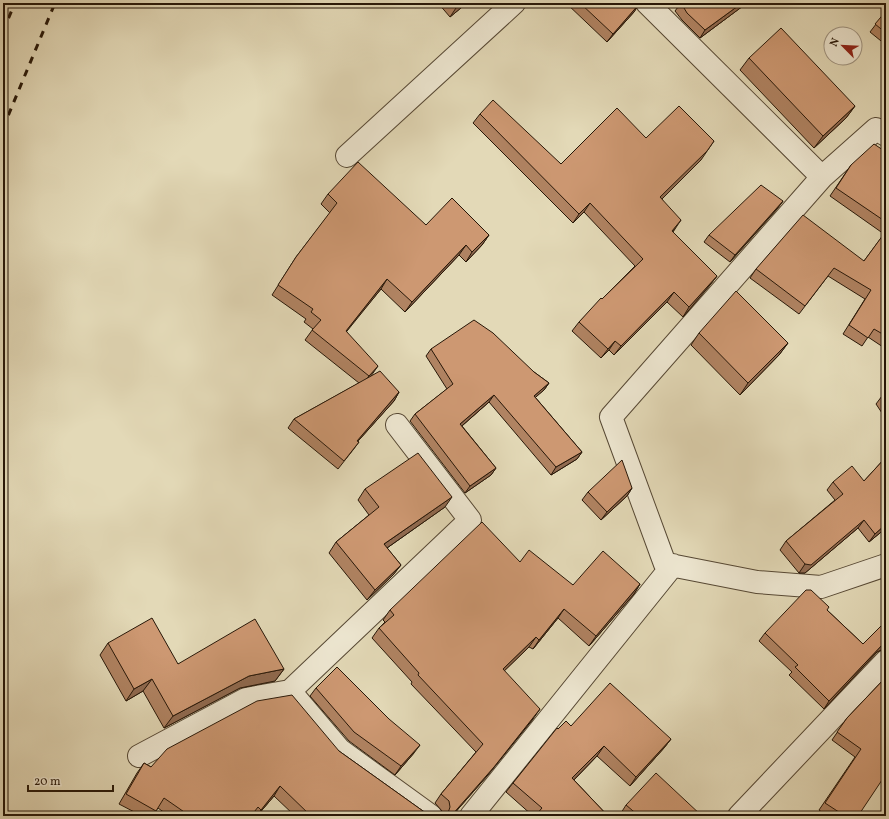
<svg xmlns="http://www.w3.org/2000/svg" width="889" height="819" font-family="Vollkorn,serif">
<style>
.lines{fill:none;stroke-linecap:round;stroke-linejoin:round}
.minor-casing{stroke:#564834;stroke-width:24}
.minor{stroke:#ede6d0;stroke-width:22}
.rail{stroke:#271708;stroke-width:3;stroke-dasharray:7 7;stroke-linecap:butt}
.wall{fill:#b08362;stroke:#271708}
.shaded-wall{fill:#906a50;stroke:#271708}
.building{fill:#cd9872;stroke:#271708}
</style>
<rect width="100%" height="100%" fill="#e3d9b7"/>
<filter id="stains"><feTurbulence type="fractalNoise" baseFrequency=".005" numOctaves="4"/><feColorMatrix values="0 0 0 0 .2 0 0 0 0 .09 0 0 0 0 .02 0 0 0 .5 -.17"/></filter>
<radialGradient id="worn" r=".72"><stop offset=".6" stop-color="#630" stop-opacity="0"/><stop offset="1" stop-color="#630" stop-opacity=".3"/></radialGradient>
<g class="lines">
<!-- minor casing -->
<g class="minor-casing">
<path id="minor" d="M647,3L822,177
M886,135L876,129L822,177L611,417L665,564L757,582L821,587L886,565
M347,156L514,3
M397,425L470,520L290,691L340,750L431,816
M139,756L246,699L290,691
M471,816L673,565
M739,816L886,661"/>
</g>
<!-- minor -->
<use href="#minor" class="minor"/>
<!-- rail -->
<path class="rail" d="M3,31L15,3
M3,128L55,3"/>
</g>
<!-- wall -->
<path class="wall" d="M438,3H467L450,17Z
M566,3H639L634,12L607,42Z
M681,3H747L700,38L682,20L675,11Z
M886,11V45L870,32Z
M749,58L855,106L846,118L814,148L740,70Z
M480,114L561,164L646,138L701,160L662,199L675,229L673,232L717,276L710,285L683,317L667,302L614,355L609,350L601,358L572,331L579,322L635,266L584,212L573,223L473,123Z
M886,152V349L868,337L862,346L843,334L865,299L828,276L799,314L750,278L756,269L864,261L884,234L830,196L851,165Z
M328,194L426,225L489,235L482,245L466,262L459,255L405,312L381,289L346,331L371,376L399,392L394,401L358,441L359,442L353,450L338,469L288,428L294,419L359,383L305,340L313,329L304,322L306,319L272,295L296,257L330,213L321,204Z
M783,201L777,209L730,262L704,242L709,235Z
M699,333L788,343L779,355L740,395L691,345Z
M431,349L534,372L549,383L544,390L535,397L582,452L577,459L551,475L489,402L462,426L496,468L491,475L465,493L410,421L415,414L447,389L426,356Z
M886,393V419L876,404L882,396Z
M886,457V528L869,542L858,528L805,573H799L780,550L786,541L835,500L827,490L833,482L864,481Z
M632,488L627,496L601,520L582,500L588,492Z
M365,489L445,507L387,548L401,565L393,575L367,600L329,553L336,542L369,515L358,500Z
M520,562L573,585L640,584L634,594L589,646L558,618L533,649L529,647L504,671L533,719L487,776L452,816H443L442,811L435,803L441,794L476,752L411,684L412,682L372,638L379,628L385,622L383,620L390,610Z
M827,610L863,644L883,649L877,652L824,709L789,675L792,672L759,641L765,633Z
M108,643L178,664L284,669L275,681L240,688L164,728L143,691L126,701L100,655Z
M886,677L858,816H827L819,810L855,757L832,740L847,718Z
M316,688L414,753L395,775L349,741L310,696Z
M571,726L671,739L664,748L630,786L597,756L574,780L608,816H533L506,792L513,783L558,729Z
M339,751L430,816H295L274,796L257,816H169L158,808L152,816H142L119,804L137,773L144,763L151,767Z
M626,805L702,816H625L621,813Z"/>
<!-- shaded-wall -->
<path class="shaded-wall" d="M461,3H467L450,17L458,5Z
M640,3L634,12L607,42L613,34Z
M742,3H747L700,38L705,30Z
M855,106L846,118L814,148L823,136Z
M714,141L701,160L654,207L660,197Z
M783,201L777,209L730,262L735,255Z
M590,203L584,212L573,223L579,214Z
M681,220L675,229L665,240L672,231Z
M489,235L482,245L466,262L472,252Z
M466,245L459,255L405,312L412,302Z
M717,276L710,285L683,317L689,307Z
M387,279L381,289L339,341L346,331Z
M674,292L667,302L614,355L621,346Z
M615,341L609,350L601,358L608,349Z
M788,343L779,355L740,395L748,383Z
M378,366L371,376L362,385L369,376Z
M549,383L544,390L529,403L534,396Z
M399,392L394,401L351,449L357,441Z
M494,395L489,402L456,431L460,424Z
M582,452L577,459L551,475L556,467Z
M496,468L491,475L465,493L470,486Z
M632,488L627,496L601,520L607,512Z
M452,497L445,507L377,555L384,544Z
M864,520L858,528L805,573H799L805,564Z
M886,524V528L869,542L875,534Z
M401,565L393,575L367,600L375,590Z
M640,584L634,594L589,646L596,636Z
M564,609L558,618L533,649L539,640Z
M536,637L529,647L496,679L503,669Z
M886,642V649H883L877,652L824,709L829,701L883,644Z
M284,669L275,681L240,688L164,728L173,716L249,676Z
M152,679L143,691L126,701L134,689Z
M540,709L533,719L487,776L452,816H451Z
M671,739L664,748L630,786L636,777Z
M420,745L414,753L395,775L401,766Z
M604,746L597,756L566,788L572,778Z
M280,786L274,796L257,816L261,810Z"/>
<!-- building -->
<path class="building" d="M456,3H461L458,5Z
M580,3H640L613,34Z
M681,3H742L705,30L687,13Z
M886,11V33L875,24Z
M781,28L855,106L823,136L749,58Z
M493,100L561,164L617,108L646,138L679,106L714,141L707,151L660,197L681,220L672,231L717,276L689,307L674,292L621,346L615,341L608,349L579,322L601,298L602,299L643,259L590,203L579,214L480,114Z
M874,144L886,152V222L836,188L851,165Z
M358,162L426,225L452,198L489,235L472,252L466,245L412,302L387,279L346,331L378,366L369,376L312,330L321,320L311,312L313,309L278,285L296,257L337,203L328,194Z
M761,185L783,201L735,255L709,235Z
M803,215L864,261L886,231V336L874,329L868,338L849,325L871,290L834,268L805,306L756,269Z
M736,291L788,343L748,383L699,333Z
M474,320L493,333L534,372L549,383L534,396L582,452L556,467L494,395L460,424L496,468L470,486L415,414L453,384L431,349Z
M380,371L399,392L357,441L359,442L344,461L294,419Z
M886,393V402L882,396Z
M418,453L452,497L384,544L401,565L375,590L336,542L379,507L365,489Z
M886,457V524L875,534L864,520L811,565L805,564L786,541L843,494L833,482L852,466L864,481Z
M622,460L632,488L607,512L588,492Z
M482,522L520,562L529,550L573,585L603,551L640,584L596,636L564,609L539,640L536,637L503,669L540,709L494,767L451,816H445L448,813L450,807L449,801L441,794L483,744L418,675L419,673L379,628L394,615L390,610Z
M806,590H811L829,607L827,610L863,644L886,621V642L883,644L829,701L795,667L798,665L765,633Z
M152,618L178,664L255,619L284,669L249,676L173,716L152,679L134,689L108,643Z
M337,667L389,719L420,745L401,766L354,732L316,688Z
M886,677V774L858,816H845L825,803L861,749L837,732L847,718Z
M610,683L671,739L636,777L604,746L572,778L608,816H535L542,808L513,783L557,728L558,729L566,721L571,726Z
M292,695L339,751L430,816H318L316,815L315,816H311L280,786L261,810L258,807L251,816H214L212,814L210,816H190L164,798L156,811L126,794L144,763L151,767L167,749L257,701Z
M656,773L702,816H639L626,805Z"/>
<!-- margin -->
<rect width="889" height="819" fill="none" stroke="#e3d9b7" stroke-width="16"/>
<rect x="4" y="4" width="881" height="811" fill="none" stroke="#271708" stroke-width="2"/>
<rect x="8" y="8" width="873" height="803" fill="none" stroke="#271708"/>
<!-- north arrow -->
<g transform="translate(843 46) rotate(294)"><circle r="19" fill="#ede6d0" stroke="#9e9380"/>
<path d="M0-3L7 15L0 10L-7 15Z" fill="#8f2418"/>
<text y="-6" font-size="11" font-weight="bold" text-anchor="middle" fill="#271708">N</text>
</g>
<!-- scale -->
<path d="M28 785v6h85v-6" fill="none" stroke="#271708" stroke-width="2"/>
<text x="34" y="785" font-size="12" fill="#271708" stroke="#ede6d0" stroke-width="3" paint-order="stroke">20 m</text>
<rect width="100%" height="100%" filter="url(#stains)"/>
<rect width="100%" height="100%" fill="url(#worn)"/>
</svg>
